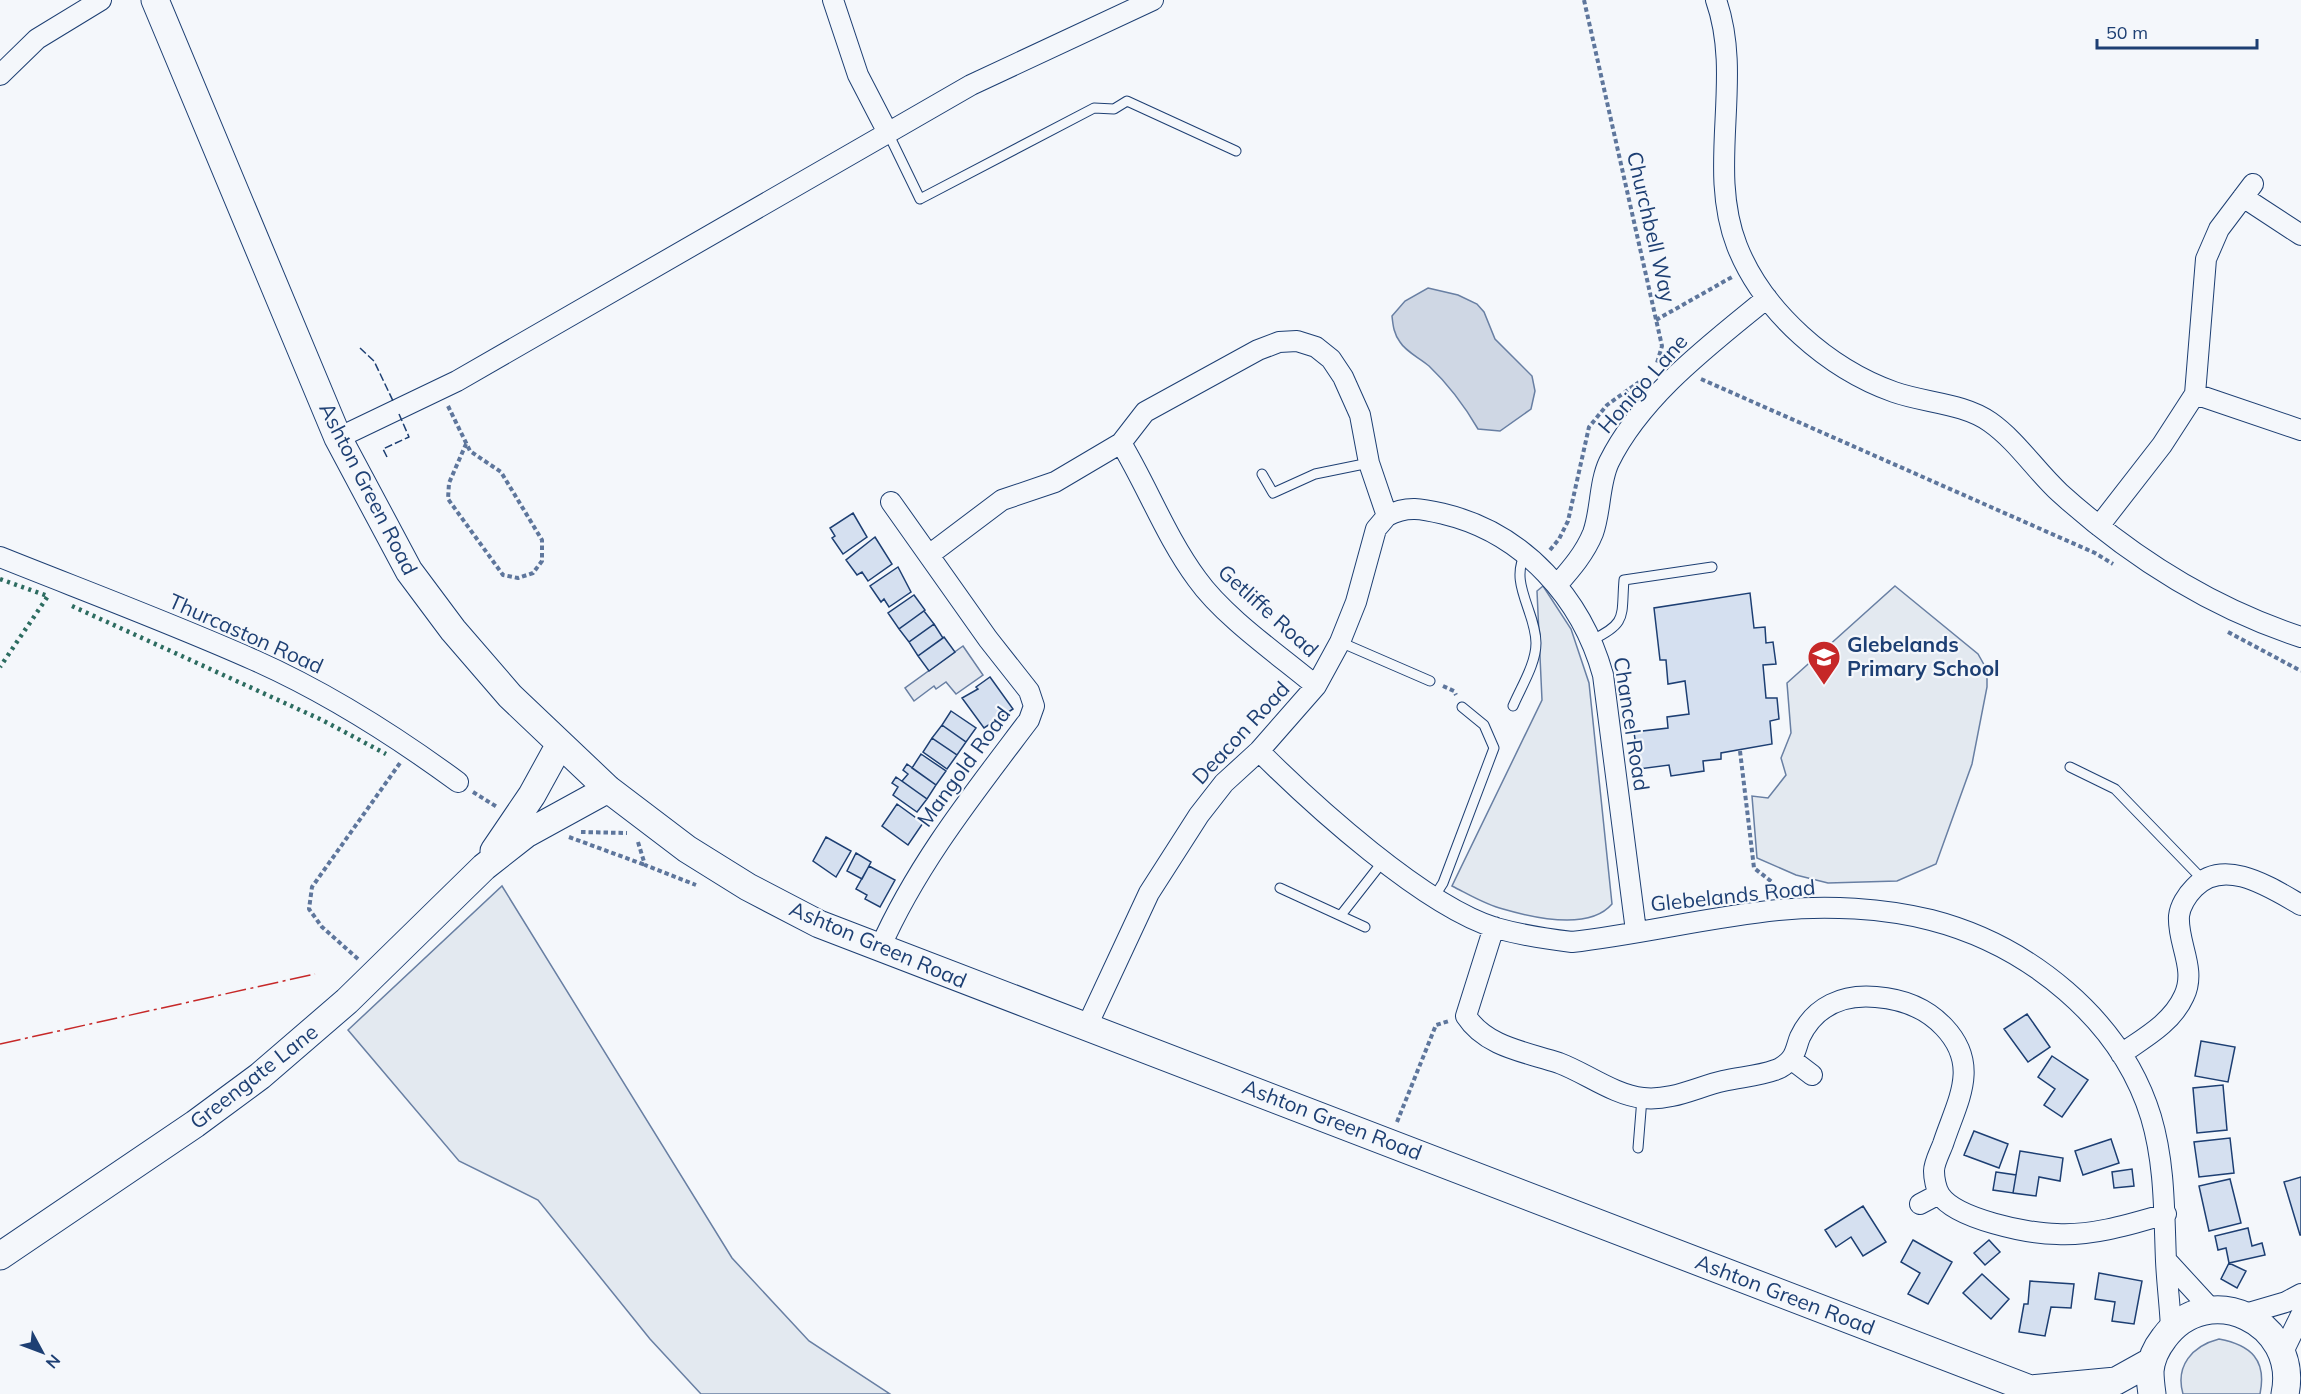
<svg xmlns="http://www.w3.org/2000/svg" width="2301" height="1394" font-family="Mulish,sans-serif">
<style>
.green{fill:#e3e9f0;stroke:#687fa3;stroke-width:1.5}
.parking{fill:#e3e8f0;stroke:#687fa3;stroke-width:1.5}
.water{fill:#cfd7e4;stroke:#687fa3;stroke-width:1.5}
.building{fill:#d5e0f0;stroke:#1d3f73;stroke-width:1.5}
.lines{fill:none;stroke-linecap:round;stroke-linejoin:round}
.lane-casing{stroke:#1d3f73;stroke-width:11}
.street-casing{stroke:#1d3f73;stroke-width:22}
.secondary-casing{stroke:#1d3f73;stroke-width:29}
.path{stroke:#5e769c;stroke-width:4;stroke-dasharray:4.5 3;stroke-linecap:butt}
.lane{stroke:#f4f7fb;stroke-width:9}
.street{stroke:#f4f7fb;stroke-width:20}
.secondary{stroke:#f4f7fb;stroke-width:27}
.hedge{stroke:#2c6c60;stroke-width:4.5;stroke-dasharray:3 4.5;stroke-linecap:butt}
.fence{stroke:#1d3f73;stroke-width:1.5;stroke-dasharray:8 3;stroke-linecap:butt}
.power{stroke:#c62828;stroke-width:1.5;stroke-dasharray:21 4.5 3 4.5;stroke-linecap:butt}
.labels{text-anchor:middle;stroke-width:4.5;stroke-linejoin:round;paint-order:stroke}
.street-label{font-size:21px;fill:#1d3f73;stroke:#f4f7fb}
.poi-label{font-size:21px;font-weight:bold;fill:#1d3f73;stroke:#f4f7fb;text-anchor:start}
</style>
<rect width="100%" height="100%" fill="#f4f7fb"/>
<!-- green -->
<path class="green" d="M1543,586L1571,629L1589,683L1612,904C1589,931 1534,918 1503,909C1486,905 1468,894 1452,886L1542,700L1537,591Z
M1895,586L1978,654L1987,670V687L1972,764L1936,864L1897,881L1828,883L1796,875L1757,858L1752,796L1768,798L1786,775L1781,758L1791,733L1787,683Z
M502,886L732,1258L809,1341L890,1394H701L650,1339L538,1200L459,1161L348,1030Z
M2219,1339C2251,1345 2267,1360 2260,1394H2183C2175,1366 2192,1346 2219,1339Z"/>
<!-- parking -->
<path class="parking" d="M963,646L983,675L956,694L946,682L936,689L934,686L914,701L905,688Z"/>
<!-- water -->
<path class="water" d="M1428,288L1458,295L1477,304L1484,312L1495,339L1532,376L1535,391L1531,409L1500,431L1478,429C1464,405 1449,385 1429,366C1420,358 1406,352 1400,342C1394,334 1393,326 1392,316L1405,301Z"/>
<!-- building -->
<path class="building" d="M853,513L867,537L843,554L832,538L835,536L830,528Z
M875,537L892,564L868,581L862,572L857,575L846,560Z
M898,567L911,592L889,607L884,599L881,602L870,586Z
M1750,593L1754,628L1765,627L1766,643L1773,642L1776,664L1763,665L1766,698H1777L1779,719L1770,721L1772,744L1721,753V759L1703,761L1704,771L1671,776L1669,765L1639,769L1634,732L1668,728L1667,717L1689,714L1685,681L1668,684L1666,660H1660L1654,608Z
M914,595L925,610L899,629L888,613Z
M924,611L934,624L909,642L899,629Z
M934,624L943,638L918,656L909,642Z
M944,637L955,652L929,671L918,656Z
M990,677L1013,709L984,728L962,698L978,689L976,687Z
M951,711L976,728L966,742L942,725Z
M942,725L966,742L957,755L932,738Z
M932,738L957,755L947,769L923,752Z
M921,754L946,771L936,785L912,768Z
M907,764L936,785L927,799L902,781L908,774L903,770Z
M896,777L927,799L917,812L893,795L898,787L892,783Z
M897,804L923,823L908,845L882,826Z
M826,837L851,851L836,877L813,861Z
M856,853L871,862L862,879L847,871Z
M869,866L895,880L880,907L865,899L867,895L856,889Z
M2027,1014L2050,1047L2028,1062L2004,1029Z
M2201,1041L2235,1047L2228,1082L2195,1076Z
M2052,1056L2088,1080L2062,1117L2044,1105L2055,1089L2038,1077Z
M2223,1085L2227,1130L2197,1133L2193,1088Z
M1974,1131L2008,1144L1999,1168L1964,1155Z
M2230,1138L2234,1173L2199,1177L2194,1142Z
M2111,1139L2119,1163L2083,1175L2075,1151Z
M2020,1151L2063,1158L2060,1181L2039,1177L2036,1196L2013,1193Z
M2132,1169L2134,1186L2114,1188L2112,1172Z
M1996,1172L2016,1175L2013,1193L1993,1190Z
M2301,1177V1235H2300L2284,1182Z
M2230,1179L2241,1223L2209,1231L2199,1186Z
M1863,1206L1886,1242L1863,1256L1851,1237L1836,1247L1825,1230Z
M2248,1228L2252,1246L2262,1243L2265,1255L2229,1263L2226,1248L2218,1250L2215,1236Z
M1913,1240L1952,1262L1928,1304L1908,1294L1920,1273L1901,1262Z
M1989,1240L2000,1252L1985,1265L1974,1253Z
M2229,1263L2246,1271L2237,1288L2221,1279Z
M2099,1273L2142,1281L2134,1324L2112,1321L2115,1302L2095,1299Z
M1982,1274L2009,1299L1991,1319L1963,1293Z
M2030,1281L2074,1284L2071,1308L2051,1307L2045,1336L2019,1332L2024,1304H2028Z"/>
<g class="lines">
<!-- lane casing -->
<g class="lane-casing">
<path id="lane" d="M888,133L920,199L1094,108L1114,109L1127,101L1236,151
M1262,474L1273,493L1315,474L1369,463
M1592,640C1628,623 1621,616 1624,580L1712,567
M1340,642L1430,681
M1513,706C1521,687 1536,664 1536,643C1536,612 1508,582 1526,553
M2070,767L2115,789L2203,880
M1280,888L1365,927
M1434,897L1443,883L1494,748L1484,725L1462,707
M1341,915L1384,860
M1638,1148L1642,1098"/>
</g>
<!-- street casing -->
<g class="street-casing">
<path id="street" d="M833,0L858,75L888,133
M1716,0C1744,79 1706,167 1737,246C1763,312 1829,369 1894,392C1925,403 1963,403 1990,422C2017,441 2036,471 2060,493C2130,556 2212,608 2301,637
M0,75L37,39L101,0
M2243,197L2301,235
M2195,394L2301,430
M338,438L457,381L971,85L1153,0
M1121,443C1148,488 1166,537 1197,579C1224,617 1279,655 1316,686
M1387,516C1407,505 1423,509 1444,514C1524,533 1582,599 1603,675L1636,931
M2099,526L2162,445L2195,394L2206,259L2219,229L2253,184
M929,555L1002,500L1055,482L1121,443L1145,412L1258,350L1279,342L1297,341L1316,347L1331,359L1343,377L1360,415L1369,463L1387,516L1376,529L1356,602L1340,642L1316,686L1259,751L1224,783L1199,815L1149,893L1087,1026
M0,557C85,591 171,623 254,660C326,692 394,735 458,782
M1557,585C1571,569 1585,553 1593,533C1601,511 1599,483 1609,462C1642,395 1711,344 1767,298
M1259,751C1313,805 1424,906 1496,928C1521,935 1547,939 1572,942C1641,934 1709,917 1778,910C1827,905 1883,908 1931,920C2028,945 2121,1019 2151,1117C2165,1164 2164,1212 2166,1261C2167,1283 2170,1306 2171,1328
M1494,927L1466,1016C1486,1047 1526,1052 1559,1063C1586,1073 1614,1095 1643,1098C1672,1101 1697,1087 1723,1081C1740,1077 1759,1076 1775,1070C1780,1069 1788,1063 1791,1059C1796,1053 1797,1044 1800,1037C1815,1006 1843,994 1876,997C1903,999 1926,1008 1944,1027C1981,1066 1957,1101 1943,1144C1940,1152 1934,1163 1934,1171C1934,1178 1936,1189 1940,1195C1956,1219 2029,1234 2057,1234C2093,1236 2131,1224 2166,1214
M880,948C917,864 974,793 1029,720L1034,706L1029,691L988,639L891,502
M2121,1054C2144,1038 2172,1023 2184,996C2197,969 2177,943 2179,916C2180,906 2187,895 2194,888C2224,856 2271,888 2301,905
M1791,1059L1812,1075
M1920,1204L1939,1194
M2166,1260L2211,1309
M2245,1314L2286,1302L2301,1294
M2282,1354L2301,1315"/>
</g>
<!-- secondary casing -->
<g class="secondary-casing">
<path id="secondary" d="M155,0L338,438L409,571L453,630L510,696L608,789L687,849L748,887L819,924L2043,1394
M494,851L532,795L560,744
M0,1256L195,1124L260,1076L347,1001L484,867L526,834L608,789
M2031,1389L2116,1381L2152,1361
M2152,1394C2151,1387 2150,1379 2150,1371C2151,1359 2157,1347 2164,1338C2208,1278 2300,1322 2285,1394"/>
</g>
<!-- path -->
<path class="path" d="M1584,0L1662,346L1657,363
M1656,320L1732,277
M1701,379L2095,553L2113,564
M448,406L470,451L501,472L542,540V561L533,573L518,578L503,575L448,499L449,483L466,444
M1550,550L1559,539L1568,521L1589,427L1607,405L1639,382
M2228,632L2301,671
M1443,686L1454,691L1456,695
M1740,751L1754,868L1772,882L1774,891
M473,792L497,807
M581,832L627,833
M569,837L645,865
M638,842L645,865L696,885
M358,959L322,927L309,909L312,887L400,763
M1397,1122L1436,1025L1449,1021"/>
<!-- lane -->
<use href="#lane" class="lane"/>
<!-- street -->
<use href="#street" class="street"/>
<!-- secondary -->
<use href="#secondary" class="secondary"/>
<!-- hedge -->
<path class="hedge" d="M0,579L48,596L0,667
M72,606L322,720L386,754"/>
<!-- fence -->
<path class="fence" d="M360,348L374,361L394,403
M387,457L383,449L409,437L399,414"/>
<!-- power -->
<path class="power" d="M0,1044L315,974"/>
</g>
<!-- icons -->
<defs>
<g id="school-pin" transform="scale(1.725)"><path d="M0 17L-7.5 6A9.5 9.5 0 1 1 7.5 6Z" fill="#c62828" stroke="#f4f7fb"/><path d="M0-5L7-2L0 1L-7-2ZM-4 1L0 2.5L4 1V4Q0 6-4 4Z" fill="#fff"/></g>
</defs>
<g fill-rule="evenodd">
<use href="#school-pin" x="1824" y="657"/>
</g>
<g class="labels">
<!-- street labels -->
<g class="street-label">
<text transform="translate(1651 227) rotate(77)" y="7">Churchbell Way</text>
<text transform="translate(1643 384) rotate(-49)" y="7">Honigo Lane</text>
<text transform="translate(368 489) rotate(63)" y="7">Ashton Green Road</text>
<text transform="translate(1268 611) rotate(42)" y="7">Getliffe Road</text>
<text transform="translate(246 634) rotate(24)" y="7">Thurcaston Road</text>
<text transform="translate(1631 724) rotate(81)" y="7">Chancel Road</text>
<text transform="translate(1241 733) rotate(-47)" y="7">Deacon Road</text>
<text transform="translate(964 767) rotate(-54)" y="7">Mangold Road</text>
<text transform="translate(1733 896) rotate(-6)" y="7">Glebelands Road</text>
<text transform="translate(878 945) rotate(23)" y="7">Ashton Green Road</text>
<text transform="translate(254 1077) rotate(-38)" y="7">Greengate Lane</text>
<text transform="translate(1332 1120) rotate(21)" y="7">Ashton Green Road</text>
<text transform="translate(1785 1295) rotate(21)" y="7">Ashton Green Road</text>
</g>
<!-- poi labels -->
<g class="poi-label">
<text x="1847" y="652">Glebelands<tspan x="1847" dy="24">Primary School</tspan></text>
</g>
</g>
<!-- north arrow -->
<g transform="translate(42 1352) rotate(131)" stroke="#f4f7fb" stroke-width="4.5" paint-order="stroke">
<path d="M0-4.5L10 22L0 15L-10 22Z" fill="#1d3f73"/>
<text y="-9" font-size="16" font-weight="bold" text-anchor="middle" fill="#1d3f73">N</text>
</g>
<!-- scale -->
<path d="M2097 39v9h160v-9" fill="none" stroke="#1d3f73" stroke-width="3"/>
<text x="2106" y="39" font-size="18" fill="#1d3f73" stroke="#f4f7fb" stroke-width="4.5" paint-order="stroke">50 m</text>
</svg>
